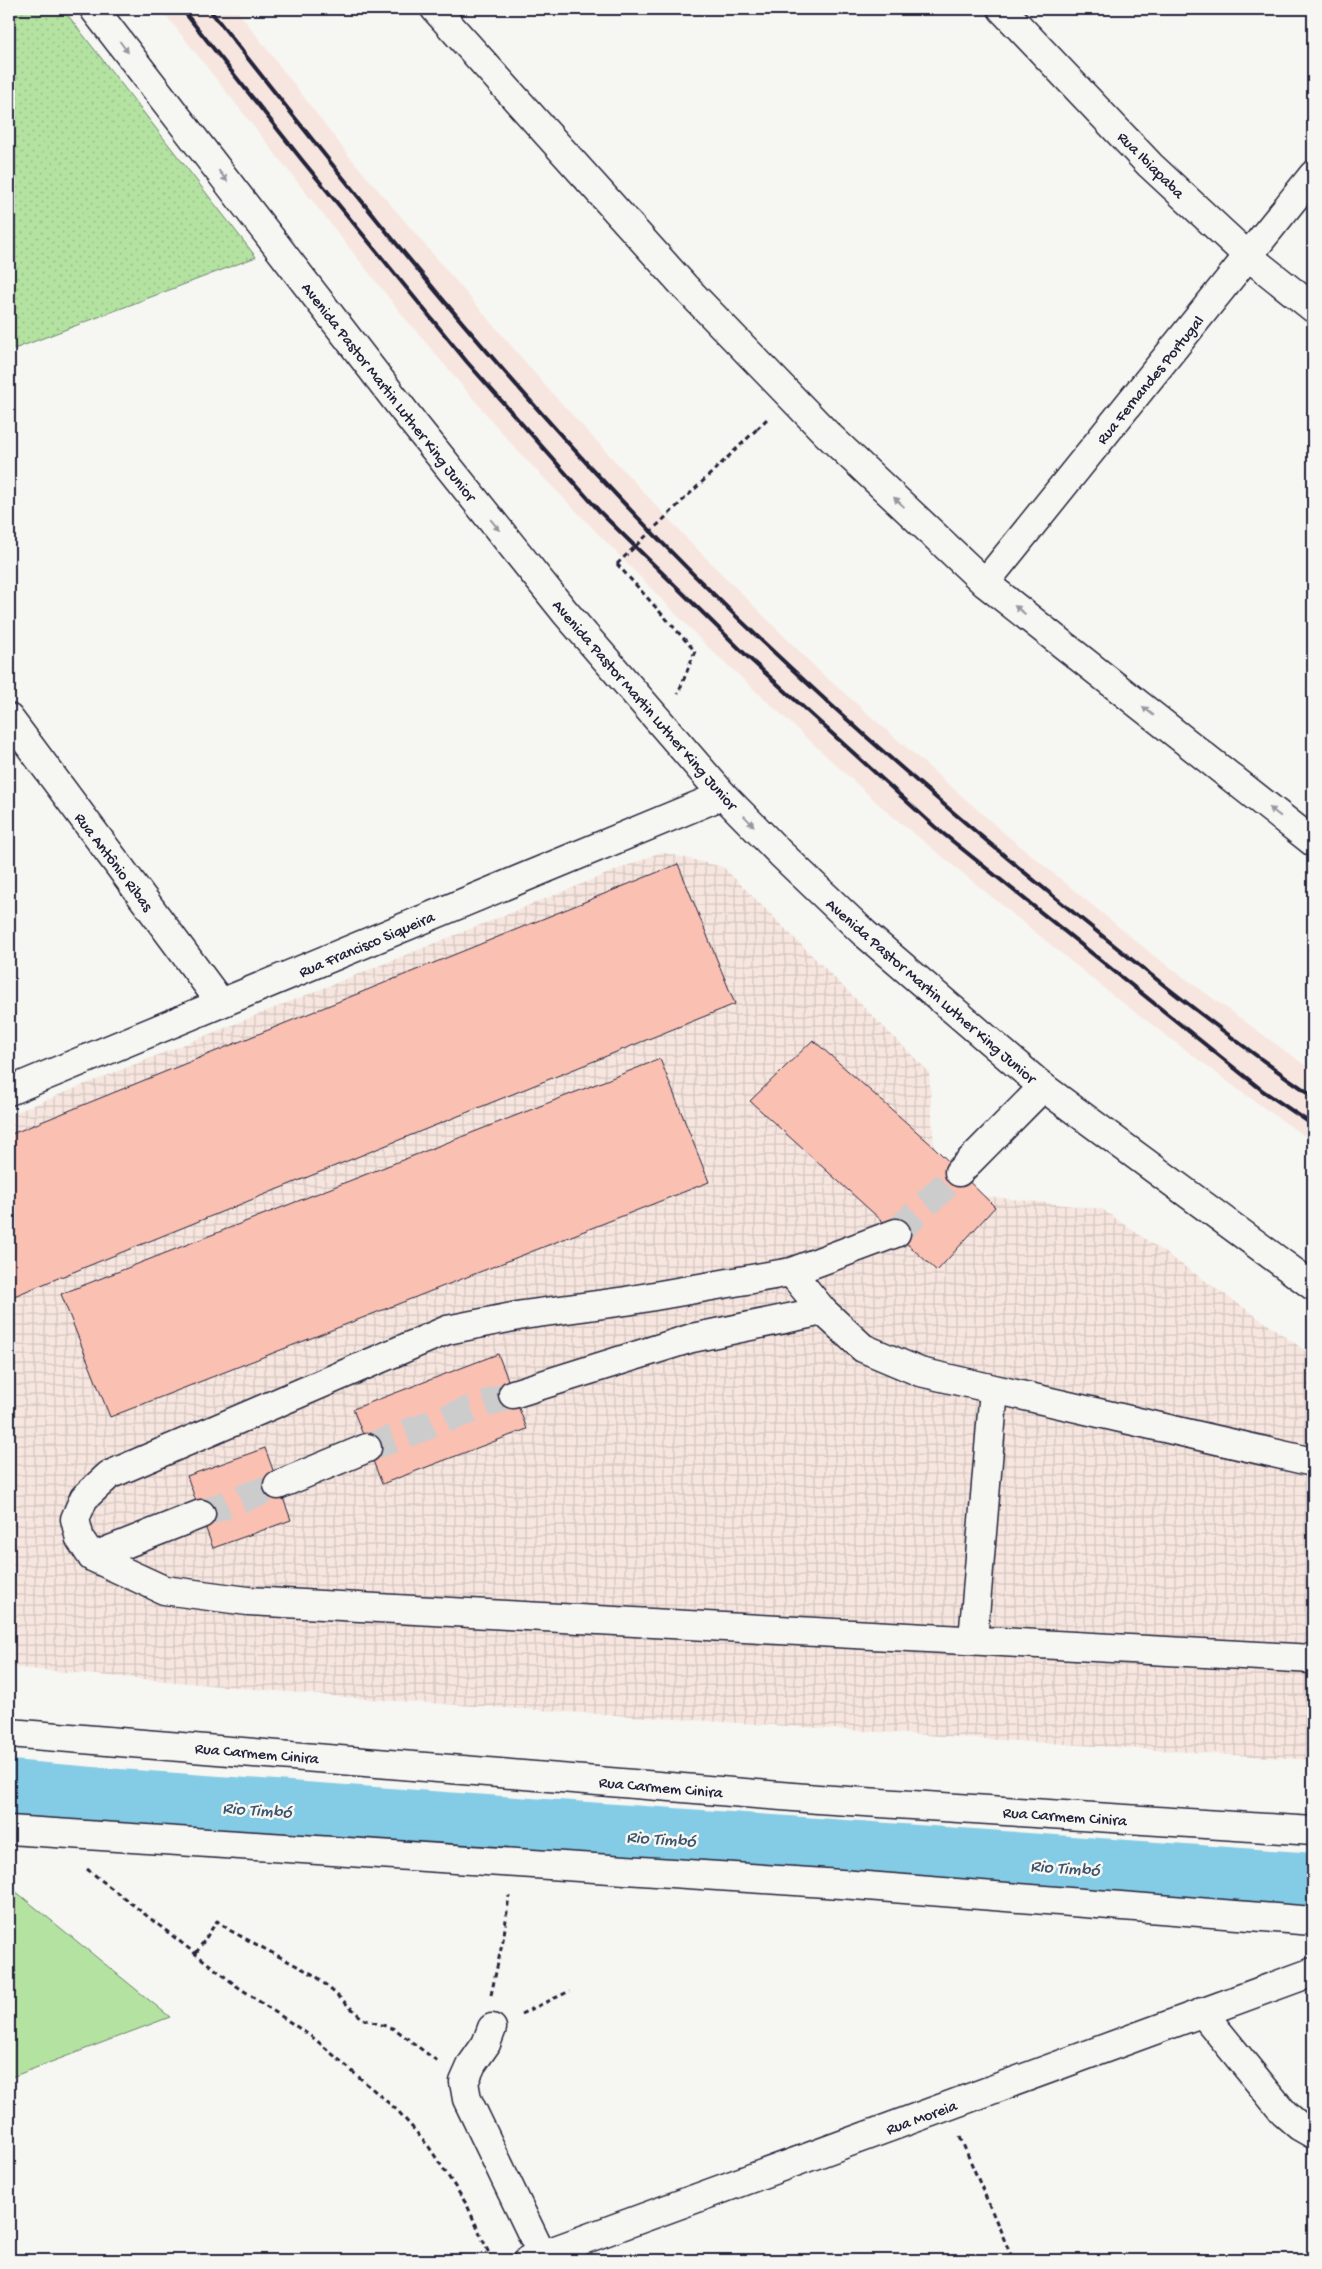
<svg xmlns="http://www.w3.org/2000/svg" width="1322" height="2269" font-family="'Gochi Hand',sans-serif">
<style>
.built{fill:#f7e6df}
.industrial{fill:url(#industrial-grid)}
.grass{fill:#b4e2a1;stroke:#6b826e}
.park{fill:url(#park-dots);stroke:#6b826e}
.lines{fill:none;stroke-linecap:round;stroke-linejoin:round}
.river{stroke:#84cbe5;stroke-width:64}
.building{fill:#fac0b2;stroke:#22223b}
.minor-tunnel{stroke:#cccccd;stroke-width:28;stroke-dasharray:28 14;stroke-linecap:butt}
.minor-casing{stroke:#22223b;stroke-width:31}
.major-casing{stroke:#22223b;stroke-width:31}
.path{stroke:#22223b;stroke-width:3;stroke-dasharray:5 4;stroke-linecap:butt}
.minor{stroke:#f6f6f2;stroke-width:28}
.major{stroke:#f6f6f2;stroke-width:28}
.rail{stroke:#22223b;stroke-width:4}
.path-bridge{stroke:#22223b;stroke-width:3;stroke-dasharray:5 4;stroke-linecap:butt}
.oneway{fill:#9797a0}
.labels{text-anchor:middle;stroke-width:5;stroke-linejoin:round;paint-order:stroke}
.street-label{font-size:16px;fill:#22223b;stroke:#f6f6f2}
.water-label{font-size:18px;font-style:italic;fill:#3f556e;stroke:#f6f6f2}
</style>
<defs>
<pattern id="industrial-grid" width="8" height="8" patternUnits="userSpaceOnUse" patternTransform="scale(1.25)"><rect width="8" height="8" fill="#f7e6df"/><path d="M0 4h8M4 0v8" fill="none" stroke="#d3c5c0"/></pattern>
<pattern id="park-dots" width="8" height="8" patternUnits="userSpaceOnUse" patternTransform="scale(1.25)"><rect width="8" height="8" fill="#b4e2a1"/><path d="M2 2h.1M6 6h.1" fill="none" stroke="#9ac28c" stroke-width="1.8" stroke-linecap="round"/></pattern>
</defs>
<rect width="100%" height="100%" fill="#f6f6f2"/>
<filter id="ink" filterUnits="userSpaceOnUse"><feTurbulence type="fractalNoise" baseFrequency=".02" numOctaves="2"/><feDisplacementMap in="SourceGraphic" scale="10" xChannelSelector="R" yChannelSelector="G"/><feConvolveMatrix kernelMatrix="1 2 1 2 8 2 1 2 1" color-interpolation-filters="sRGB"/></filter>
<g filter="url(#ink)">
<!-- built -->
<path class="built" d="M161,9H236L349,156L550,391L689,541L819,671L1003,832L1153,955L1313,1071V1142L1243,1093L1115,997L885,810L708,647L515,448L404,317Z"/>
<!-- industrial -->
<path class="industrial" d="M661,852L723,867L929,1072L934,1147L983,1196L1102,1209L1313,1356V1760L366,1699L9,1667V1115Z"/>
<!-- grass -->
<path class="grass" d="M9,1886L170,2017L9,2078Z"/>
<!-- park -->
<path class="park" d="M9,9H63L256,257L9,351Z"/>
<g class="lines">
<!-- river -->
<path class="river" d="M9,1792L103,1800L1313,1885"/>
</g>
<!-- building -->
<path class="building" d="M678,864L735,1004L9,1298V1135Z
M813,1040L934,1147L995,1207L937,1271L750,1101Z
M660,1059L709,1182L110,1417L61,1294Z
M498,1354L527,1429L382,1484L353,1409Z
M265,1448L291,1520L213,1548L187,1476Z"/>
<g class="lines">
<!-- minor-tunnel -->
<path class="minor-tunnel" d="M896,1233L959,1172
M367,1448L513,1394
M201,1514L278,1485"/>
<!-- minor casing -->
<g class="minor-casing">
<path id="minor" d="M1002,9L1150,165L1248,256L1313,308
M985,583L1313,175
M9,718L221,1003
M9,1091L723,795
M959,1172L1043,1087
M896,1233L791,1272L626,1301L523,1315L447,1330L109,1475L84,1498L75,1519L80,1539L92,1557L164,1590L248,1601L1313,1659
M791,1272L823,1311L863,1348L920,1372L994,1389L973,1640
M994,1389L1313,1462
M513,1394L692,1338L823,1311
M278,1485L367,1448
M92,1557L201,1514
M9,1733L818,1799L1313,1831
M9,1830L841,1884L1313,1921
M1202,2012L1284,2113L1299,2126L1313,2134
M492,2028L486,2044L472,2064L464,2082L467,2099L542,2255
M528,2260L1313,1972"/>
</g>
<!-- major casing -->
<g class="major-casing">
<path id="major" d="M94,9L415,425L565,612L723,795L781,854L864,933L1043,1087L1313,1286
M435,9L686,288L826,433L985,583L1313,842"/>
</g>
<!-- path -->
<path class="path" d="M757,429L767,419
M617,564L695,651L678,694
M87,1869L238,1987L315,2039L399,2112L429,2147L467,2205L492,2260
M196,1953L217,1921L231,1931L316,1976L363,2019L395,2029L438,2062
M491,1995L504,1935L509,1896
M521,2014L570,1991
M960,2137L1013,2260"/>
<!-- minor -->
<use href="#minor" class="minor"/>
<!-- major -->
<use href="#major" class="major"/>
<!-- rail -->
<path class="rail" d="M182,9L302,160L467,362L601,513L750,659L935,827L1263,1091L1313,1125
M209,9C341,177 474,345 621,500C751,638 894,765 1041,886C1129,958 1219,1031 1313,1096"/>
<!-- path-bridge -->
<path class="path-bridge" d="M617,564L757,429"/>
</g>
<!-- one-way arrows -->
<defs><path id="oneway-solid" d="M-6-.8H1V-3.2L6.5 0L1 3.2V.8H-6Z" transform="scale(1.25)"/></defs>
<g class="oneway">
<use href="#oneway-solid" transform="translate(124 47) rotate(53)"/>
<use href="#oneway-solid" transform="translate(223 176) rotate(52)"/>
<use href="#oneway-solid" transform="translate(899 502) rotate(-137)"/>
<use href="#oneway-solid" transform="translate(495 525) rotate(51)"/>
<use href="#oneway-solid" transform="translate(1020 610) rotate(-142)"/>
<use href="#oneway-solid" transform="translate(1148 711) rotate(-142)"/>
<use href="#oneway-solid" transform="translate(1275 812) rotate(-142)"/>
<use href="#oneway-solid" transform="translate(749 821) rotate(46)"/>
</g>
</g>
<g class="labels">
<!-- street labels -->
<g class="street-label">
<text transform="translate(1152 164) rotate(45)" y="6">Rua Ibiapaba</text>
<text transform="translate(1149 379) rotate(-51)" y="6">Rua Fernandes Portugal</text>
<text transform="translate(390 391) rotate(52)" y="6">Avenida Pastor Martin Luther King Junior</text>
<text transform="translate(646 704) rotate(49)" y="6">Avenida Pastor Martin Luther King Junior</text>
<text transform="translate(115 861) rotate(53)" y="6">Rua Antônio Ribas</text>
<text transform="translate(366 943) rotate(-23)" y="6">Rua Francisco Siqueira</text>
<text transform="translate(932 990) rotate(41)" y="6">Avenida Pastor Martin Luther King Junior</text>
<text transform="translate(257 1752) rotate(5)" y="6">Rua Carmem Cinira</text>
<text transform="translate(661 1786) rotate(5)" y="6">Rua Carmem Cinira</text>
<text transform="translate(1065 1815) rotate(4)" y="6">Rua Carmem Cinira</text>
<text transform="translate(921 2116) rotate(-20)" y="6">Rua Moreia</text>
</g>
<!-- water labels -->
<g class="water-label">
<text transform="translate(257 1809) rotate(4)" y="6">Rio Timbó</text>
<text transform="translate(661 1838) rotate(4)" y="6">Rio Timbó</text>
<text transform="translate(1065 1867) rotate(4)" y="6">Rio Timbó</text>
</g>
</g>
<!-- margin -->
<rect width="1322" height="2269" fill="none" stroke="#f6f6f2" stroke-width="30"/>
<rect x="15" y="15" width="1292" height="2239" fill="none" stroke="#22223b" stroke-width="2" filter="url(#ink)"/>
</svg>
